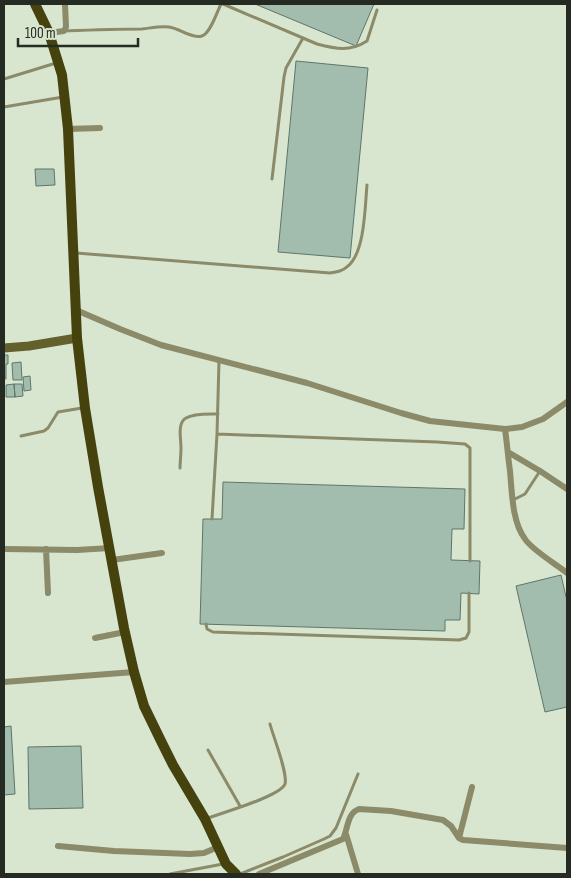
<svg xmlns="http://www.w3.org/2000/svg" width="571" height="878" font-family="'Sofia Sans Condensed',sans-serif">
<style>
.building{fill:#a2bcae;stroke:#5e7669}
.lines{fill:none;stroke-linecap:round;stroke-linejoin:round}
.lane{stroke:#8b8a69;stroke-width:3}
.street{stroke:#8b8a69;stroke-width:6}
.secondary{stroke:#63602e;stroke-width:9}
.primary{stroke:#46420e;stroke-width:10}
</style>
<rect width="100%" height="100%" fill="#d8e6d0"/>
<!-- building -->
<path class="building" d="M255,4H374L356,46Z
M296,61L368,68L350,258L278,252Z
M35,169H54L55,185L36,186Z
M4,355H8V364H6V379H4Z
M21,362L22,380H13L12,363Z
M30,376L31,390L24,391L23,377Z
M14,384H22L23,396L15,397Z
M14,384L15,397H6V385Z
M223,482L465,489L464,529H452L451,560L480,561L479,594L461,593L460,620H445V631L200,624L203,519H222Z
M561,575L567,601V707L545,712L516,586Z
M11,726L15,794L4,795V727Z
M81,746L83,808L29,809L28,747Z"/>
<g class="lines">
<!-- lane -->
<path class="lane" d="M223,4L317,44C336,49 350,52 367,41L377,10
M64,31C90,30 116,29 142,29C151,28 160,26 169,27C179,28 192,39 202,36C210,34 217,12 221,4
M4,79L56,63
M4,107L63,97
M272,179L284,77L286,68L303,38
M76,253L330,273C337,272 343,271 348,266C365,252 365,206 367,185
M217,434L437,442L465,444L470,448V561
M21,436L44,431L48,428L58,412L82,408
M180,468C180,462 181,455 181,448C181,439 177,423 186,418C194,413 209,414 218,414
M513,500L525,494L540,471
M212,519L217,434L219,361
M206,624L207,629L213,632L459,640L466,638L469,632V593
M208,750L240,806
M208,818C222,813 281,796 285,784C288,773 273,736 270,724
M170,874L223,864
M240,874L283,857L324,839L330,836L336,828L358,774"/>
<!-- street -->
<path class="street" d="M49,33L64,31L66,27L65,4
M68,129L100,128
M76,310L120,329L161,345L307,383L401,413L430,421L505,429L522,427L543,419L567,402
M505,429C507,443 508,457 510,471C512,492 512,522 525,539C532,550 556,564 567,573
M508,452L540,471L567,489
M4,549L77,550L110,548
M46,549L48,593
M112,560L162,553
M95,638L125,632
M4,682L134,672
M346,834L358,874
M459,838L472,787
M58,846L114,851L190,854L204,853L218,847
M259,874L343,839C348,829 347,813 359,809L391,811L443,820L451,826L459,838L463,840L567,848"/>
<!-- secondary -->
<path class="secondary" d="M4,348L29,346L77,338"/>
<!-- primary -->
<path class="primary" d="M35,4L49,33L62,75L68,129L77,338L85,408L98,487L124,628L134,672L144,706L161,741L173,765L205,819L226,864L236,874"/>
</g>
<!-- border -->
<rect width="571" height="878" fill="none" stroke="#252b22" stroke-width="10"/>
<!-- scale -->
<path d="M18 38v8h120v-8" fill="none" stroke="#252b22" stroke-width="2.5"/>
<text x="25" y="38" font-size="15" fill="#252b22" stroke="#d8e6d0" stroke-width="4" paint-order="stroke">100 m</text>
</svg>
